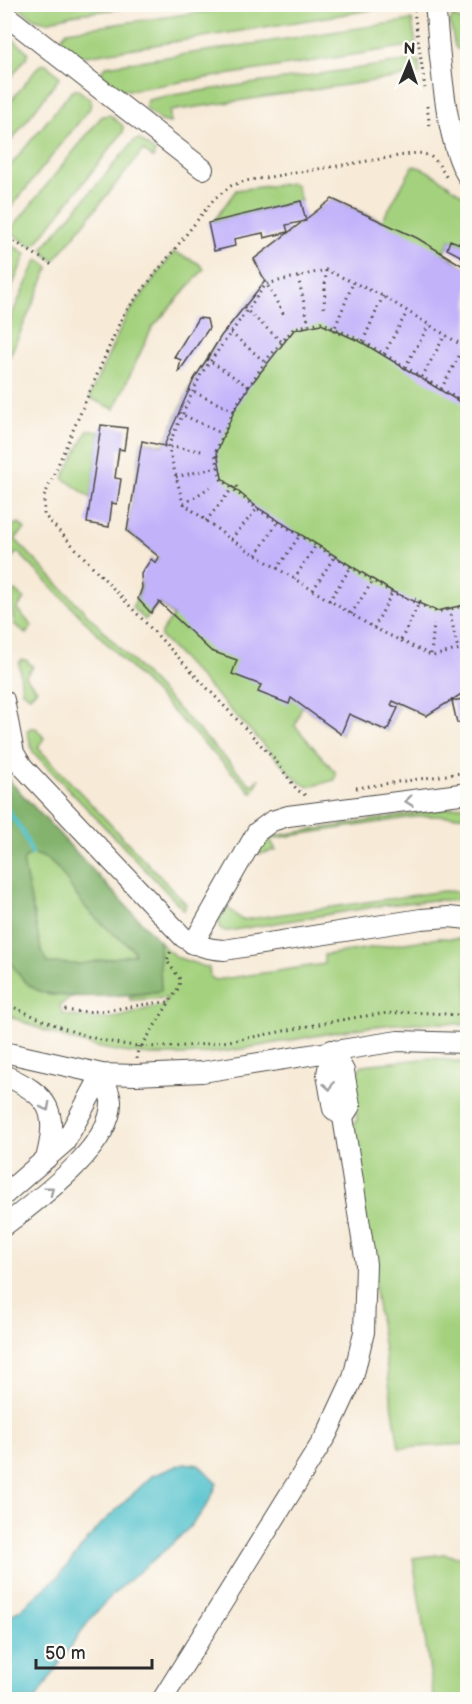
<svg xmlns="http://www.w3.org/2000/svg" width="472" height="1704" font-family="'Balsamiq Sans',sans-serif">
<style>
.green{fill:#a4d17e;stroke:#687e54;stroke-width:1.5}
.forest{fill:#83b36d;stroke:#576f4c;stroke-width:1.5;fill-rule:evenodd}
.water{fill:#56c3ce;stroke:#40777c;stroke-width:1.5}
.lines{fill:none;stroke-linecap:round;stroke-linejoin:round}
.stream{stroke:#56c3ce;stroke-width:4.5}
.building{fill:#c2b2fa}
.minor-casing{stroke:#4a4845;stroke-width:22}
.path{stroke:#4a4845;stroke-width:3;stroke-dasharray:1.5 4.5;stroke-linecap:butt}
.minor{stroke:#fff;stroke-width:20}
.oneway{stroke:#a0a0a0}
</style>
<rect width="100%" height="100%" fill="#fdfcf7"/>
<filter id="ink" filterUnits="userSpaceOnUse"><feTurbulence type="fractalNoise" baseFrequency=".0167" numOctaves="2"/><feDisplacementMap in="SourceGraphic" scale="12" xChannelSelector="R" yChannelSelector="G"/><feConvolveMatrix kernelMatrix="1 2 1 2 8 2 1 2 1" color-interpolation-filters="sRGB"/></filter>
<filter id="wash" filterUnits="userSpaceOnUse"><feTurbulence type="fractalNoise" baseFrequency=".008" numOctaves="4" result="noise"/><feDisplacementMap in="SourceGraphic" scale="24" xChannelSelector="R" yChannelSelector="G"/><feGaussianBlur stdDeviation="1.35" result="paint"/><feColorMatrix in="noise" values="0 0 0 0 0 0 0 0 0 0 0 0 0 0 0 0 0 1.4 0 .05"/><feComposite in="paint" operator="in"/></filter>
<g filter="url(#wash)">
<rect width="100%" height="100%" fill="#f7ead7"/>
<!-- green -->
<path class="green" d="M408,4L86,56L78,55L62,43L61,38L67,31L251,5Z
M14,5V4L147,5L71,15L47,22L35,19Z
M453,16L467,24V55L455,47L450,22Z
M412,20L416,45L130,90L119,89L100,72L106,66Z
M12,38L28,52L27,57L5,85V41Z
M416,60L419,61L420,74L170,111V123L161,121L145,108L148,100L166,96Z
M46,64L60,77L5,149V108L40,65Z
M77,89L91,100L90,108L5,215V172L72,91Z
M110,115L123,126V132L33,247L9,232L102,116Z
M139,139L155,152L153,158L143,150L54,261L45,254L43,248L134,141Z
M413,166C428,167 453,189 467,198V247L450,240L444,254L467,269V690L426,716L393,701L392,705L398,708L387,731L349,714L341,734L302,706L295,726L336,773L335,780L308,787L299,782L161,637V633L173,616L159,603L145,620L132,607C145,588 137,579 151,559L156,562L159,557L127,532L142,441L164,445C174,423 183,400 195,378C214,343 240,313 265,281L254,259L332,199L382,221Z
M292,183L296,185L301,201L213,222L236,190Z
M6,241L26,254L5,303L4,242Z
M174,252L198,263L204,269L152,328L114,409L90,398L92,391L126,317Z
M39,260L49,267L5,367V330L36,262Z
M88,430L100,432L91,498L63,478Z
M19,523L25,529L15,539L251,785L260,778L252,793L18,552L10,559L5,558V528Z
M16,591L24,599L17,609L32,626L26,634L14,624L10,594Z
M21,660H26L33,667L25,677L37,689L30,696L22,691L19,663Z
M30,728H36L44,738L38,748L186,904L184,910L33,752L27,731Z
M467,805V816H421L270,839L276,850L260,854L257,850L268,837Z
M32,854C57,857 68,885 81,902C89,912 99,921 108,929C116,937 131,944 135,954L81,964L47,963L41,950L23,862L26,857Z
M443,891L467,892V901L434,900L379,906L228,931L221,930C216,922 220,912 228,908L242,920Z
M439,938L467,939V1025C358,1012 259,1060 152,1055C100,1053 52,1035 5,1014L4,954L19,974L48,995H76L60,1005L62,1014C80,1018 99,1021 118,1017C134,1015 146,1006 163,1006L167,998L130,1000L129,996L161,991L159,941L166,949L179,958L209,968L210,977L216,980L324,964V955Z
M433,1058L467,1063V1444L399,1448L350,1128L357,1120C356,1103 350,1078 362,1065Z
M444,1554L467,1559V1699H434L413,1558Z"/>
<!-- forest -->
<path class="forest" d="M5,776L159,941L161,991C135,995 57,1002 35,989C22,982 13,966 5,954ZM32,854C57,857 68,885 81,902C89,912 99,921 108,929C116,937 132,944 135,954L81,964L47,963L41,950L23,862L26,857Z"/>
<!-- water -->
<path class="water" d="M184,1463L199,1465L217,1483C202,1534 134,1568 99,1609C75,1636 57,1669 36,1699H5V1619L21,1609L59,1576L97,1528L152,1476Z"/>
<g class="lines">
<!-- stream -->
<path class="stream" d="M4,805L23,832L32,854"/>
</g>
<g id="blocks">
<!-- building -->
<path class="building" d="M332,199L417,238L468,269V407L363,343L321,324L294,330L282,345L249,387L234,411L217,452L222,478L258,508L393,592L437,611L464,605L468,600V690L426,716L393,701L391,705L398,708L387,731L349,714L341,734L291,698L289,704L258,692L261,685L232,674L237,660L211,651L159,602L151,613L138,599L142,588L141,574L151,559L156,563L159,557L127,531L142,441L164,446L194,379L207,359L221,336L265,281L254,259Z
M301,201L306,221L286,225L288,232L264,238L263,233L234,239L235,246L214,251L208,223Z
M450,240L468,247V260L447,249Z
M198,318L207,319L209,328L178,373L181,360L174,357Z
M101,425L127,428L124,450L119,449L115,478L121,479L117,504L112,503L109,527L87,523Z
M468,698V720L457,723L452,701Z"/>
</g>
</g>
<g filter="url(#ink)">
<use href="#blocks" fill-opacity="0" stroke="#4a4845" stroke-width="1.5"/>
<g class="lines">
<!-- minor casing -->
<g class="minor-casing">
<path id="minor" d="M435,4C440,51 444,140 468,177
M4,14L203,169
M4,700L14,753L22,766L183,937C197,946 208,949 224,950L421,919L449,917L468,919
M193,944L257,832L272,821L288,816L468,793
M332,1050L327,1074L333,1109L343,1117
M4,1052L102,1074L136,1075L202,1072L398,1041L468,1043
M4,1075C51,1096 58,1111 46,1159
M4,1195L65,1142L102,1074
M4,1226C36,1201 113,1146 111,1101C110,1093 105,1082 102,1074
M162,1700L327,1434L353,1378L364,1332L366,1264L343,1117L350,1106L344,1071L332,1050"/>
</g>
<!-- path -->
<path class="path" d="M413,4L425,88
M427,106L430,128
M4,235L52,265
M298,277L309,325
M265,281L285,317
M244,308L282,342
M324,308L326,270
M226,329L265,362
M341,334L334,330L353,283
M363,341L383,296
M468,349L383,296L326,270L266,284L201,374L168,446L183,503L230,539L374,628L433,656L468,647
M384,354L407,312
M207,359L249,387
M405,367L429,325
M422,377L445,335
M441,389L464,347
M189,390L234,411
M456,398L468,380
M468,405L364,342L321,322L294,328L267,359L237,404L215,453L221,479L257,509L391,592L437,612L468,605
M179,413L223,434
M164,446L202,451
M176,477L218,467
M184,504L210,487
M206,521L235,485L240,491
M231,539L257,509
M256,555L278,522
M277,569L300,535
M294,579L316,545
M313,590L334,557
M329,601L351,567
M449,609L458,649
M351,614L373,581
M374,628L392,593
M401,640L420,601L415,599
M431,654L434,624
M356,788L468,772
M305,795L297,790L276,761L44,515V497L123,315L214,199L231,186L245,181L417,153C435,154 438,164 447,178
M4,1003C47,1022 90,1042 138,1046C220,1052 301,1023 381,1014C410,1011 439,1013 468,1016
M65,1010C101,1016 135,1003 171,1002
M142,1046L179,987L180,979L167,961L171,950
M137,1059L138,1046"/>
<!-- minor -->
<use href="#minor" class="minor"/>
</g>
<!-- one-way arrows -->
<defs><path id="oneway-chevron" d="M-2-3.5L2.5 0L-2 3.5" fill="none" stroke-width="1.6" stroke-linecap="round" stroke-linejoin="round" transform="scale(1.5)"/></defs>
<g class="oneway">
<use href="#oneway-chevron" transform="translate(409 801) rotate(173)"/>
<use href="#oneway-chevron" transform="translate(329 1086) rotate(80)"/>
<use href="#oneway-chevron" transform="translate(46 1107) rotate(62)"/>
<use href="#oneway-chevron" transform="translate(50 1190) rotate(-38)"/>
</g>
</g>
<!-- margin -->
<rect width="472" height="1704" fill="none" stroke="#fdfcf7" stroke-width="24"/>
<!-- north arrow -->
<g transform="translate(409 63) rotate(2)" stroke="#fdfcf7" stroke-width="4.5" paint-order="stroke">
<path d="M0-4.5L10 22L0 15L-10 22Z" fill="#2b2b2b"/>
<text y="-9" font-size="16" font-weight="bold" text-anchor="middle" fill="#2b2b2b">N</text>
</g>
<!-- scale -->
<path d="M36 1659v9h116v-9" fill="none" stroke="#2b2b2b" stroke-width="3"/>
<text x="45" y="1659" font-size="18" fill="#2b2b2b" stroke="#fdfcf7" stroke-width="4.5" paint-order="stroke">50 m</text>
</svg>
